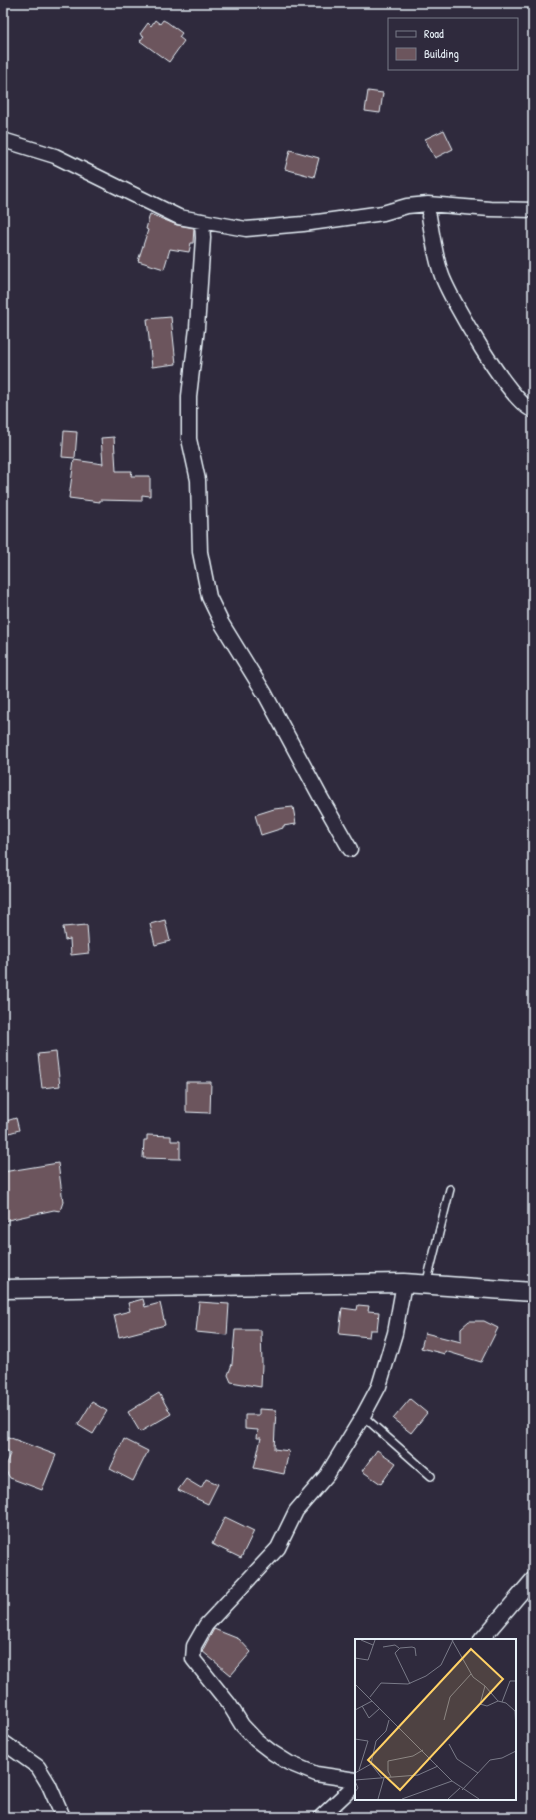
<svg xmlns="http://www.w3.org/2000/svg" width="536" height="1820" font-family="'Patrick Hand',sans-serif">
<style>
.building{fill:#6c555d;stroke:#e8f1f8}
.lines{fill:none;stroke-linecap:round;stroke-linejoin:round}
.service-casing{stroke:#e8f1f8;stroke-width:10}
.minor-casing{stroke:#e8f1f8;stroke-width:17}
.tertiary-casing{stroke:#e8f1f8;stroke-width:21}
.service{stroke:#2f2a3d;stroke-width:7}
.minor{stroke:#2f2a3d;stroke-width:14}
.tertiary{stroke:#2f2a3d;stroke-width:18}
.inset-road{fill:none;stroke:#797a88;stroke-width:1}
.view{fill:#ffd166;fill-opacity:0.15;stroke:#ffd166;stroke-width:2}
.inset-edge{fill:none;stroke:#e8f1f8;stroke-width:2}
</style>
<rect width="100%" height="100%" fill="#2f2a3d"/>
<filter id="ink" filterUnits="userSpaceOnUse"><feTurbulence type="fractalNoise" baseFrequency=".025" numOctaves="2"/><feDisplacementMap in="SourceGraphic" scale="8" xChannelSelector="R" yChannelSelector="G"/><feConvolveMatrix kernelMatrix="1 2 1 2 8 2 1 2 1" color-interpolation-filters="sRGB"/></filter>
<g filter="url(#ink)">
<!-- building -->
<path class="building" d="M155,20L160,24L163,20L167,22L182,33L179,37L184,41L169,62L140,41L144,36L140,34L148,23L151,26Z
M368,91L383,93L380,113L365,111Z
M444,130L453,149L435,158L425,139Z
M290,150L319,158L314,177L285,169Z
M150,214L177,225L194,228L193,243H191L189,252L170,249L164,269L138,261L148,230L146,229Z
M171,317L176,364L152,367L147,319Z
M64,431L77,432L75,458L62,457Z
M114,437L116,471H132L131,476H150V496L142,495V501L100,500V502L69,498L74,460L103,464L101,438Z
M293,807L296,824L283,826V828L261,835L255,815L274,809Z
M165,920L170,941L155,945L150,924Z
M87,925L89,953L71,955L70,939L65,940L63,927Z
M56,1052L60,1086L42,1088L38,1054Z
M186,1082H211L210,1113L186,1112Z
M16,1118L19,1130L3,1135V1122Z
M147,1135L171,1136V1141H180V1159L143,1158L144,1140H147Z
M58,1163L63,1202L60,1211L54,1210L3,1221V1172Z
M143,1299L145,1307L160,1303L165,1325L119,1337L114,1315L130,1311L128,1303Z
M199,1302L229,1304L227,1335L196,1332Z
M358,1305L369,1306L368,1311L379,1312L377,1330H370L369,1337L339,1334L342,1308L357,1310Z
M469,1321H484L498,1328L481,1362L445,1351V1354L421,1348L425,1333L461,1342V1328Z
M235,1330H261L262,1364L261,1387L231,1382L228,1375L232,1364Z
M159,1393L171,1414L140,1432L128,1412Z
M410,1399L427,1413L411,1433L393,1419Z
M92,1402L107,1411L93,1434L78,1425Z
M259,1409L276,1410L274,1449L289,1451L284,1474L254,1468L261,1438H257L258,1430L245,1429V1415H259Z
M3,1435L56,1455L42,1490L10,1478L4,1468L10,1454L3,1446Z
M124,1439L148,1451L133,1481L110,1469Z
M377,1450L396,1463L381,1484L362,1471Z
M186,1479L201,1488L206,1479L218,1484L208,1504L178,1490Z
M225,1517L254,1531L241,1558L212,1544Z
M214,1629L239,1639L251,1652L231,1675L202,1651Z"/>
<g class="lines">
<!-- service casing -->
<g class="service-casing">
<path id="service" d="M426,1285L450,1189
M363,1416L431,1476"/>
</g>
<!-- minor casing -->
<g class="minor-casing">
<path id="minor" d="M3,140L55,156L179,217L246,229L303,224L383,213L407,206L428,204L490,209L533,210
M429,216C432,235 435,255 441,273C448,296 512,406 533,410
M202,221L203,238L197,328L189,396V439L198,480L200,552L209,597L222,624L265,694L321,798L350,849
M481,1640L533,1579
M3,1742L38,1767L49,1785L63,1817
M356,1780L316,1774L289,1763L273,1753L256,1740L242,1725L229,1704L193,1659L194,1646L206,1625L278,1548L296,1511L327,1475L363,1416L379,1386L395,1333L404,1283
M321,1817L356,1784"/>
</g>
<!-- tertiary casing -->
<g class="tertiary-casing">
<path id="tertiary" d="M3,1289L404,1283L533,1292"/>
</g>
<!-- service -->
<use href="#service" class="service"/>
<!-- minor -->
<use href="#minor" class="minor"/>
<!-- tertiary -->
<use href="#tertiary" class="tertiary"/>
</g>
</g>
<!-- overview -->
<g transform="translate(355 1639)">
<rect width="161" height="161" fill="#2f2a3d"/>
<path class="inset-road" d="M6,1L18,6M97,1L118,38L130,47L143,62L151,64L160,72L161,92M28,8L40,6L44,9M0,19L13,21L20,1M0,45L97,142L124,160M55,45L40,14L45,9L57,8L60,9L61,17M130,47L125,65L132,67L143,62M15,58L26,44L53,45L71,37L86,26L98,1M147,63L155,42H161M7,67L14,79L24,70M0,71L17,62M89,81L95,58L116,35M0,100L13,102L4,131M94,105L102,120L123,134M16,125L27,139M0,134L16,125L21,102L31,92L34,81M36,138L33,132V122L58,117L68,111M0,141L63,136L83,127M0,142L3,149L0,153M107,151L135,121L147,119L161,112M23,160L29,139M47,160L97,142M93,160L105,149"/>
<path class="view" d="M116,10L148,40L45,151L13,121Z"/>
<rect width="161" height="161" class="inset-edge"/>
</g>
<!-- margin -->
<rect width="536" height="1820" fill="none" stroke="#2f2a3d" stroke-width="16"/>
<rect x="8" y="8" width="520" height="1804" fill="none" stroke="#e8f1f8" stroke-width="1.5" filter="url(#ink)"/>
<!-- legend -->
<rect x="388" y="18" width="130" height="52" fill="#2f2a3d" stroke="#797a88"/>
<rect x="396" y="31" width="20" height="6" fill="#2f2a3d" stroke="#797a88"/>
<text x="424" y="38" font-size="12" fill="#e8f1f8">Road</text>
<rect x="396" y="48" width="20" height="12" fill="#6c555d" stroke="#797a88"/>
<text x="424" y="58" font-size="12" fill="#e8f1f8">Building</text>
</svg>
